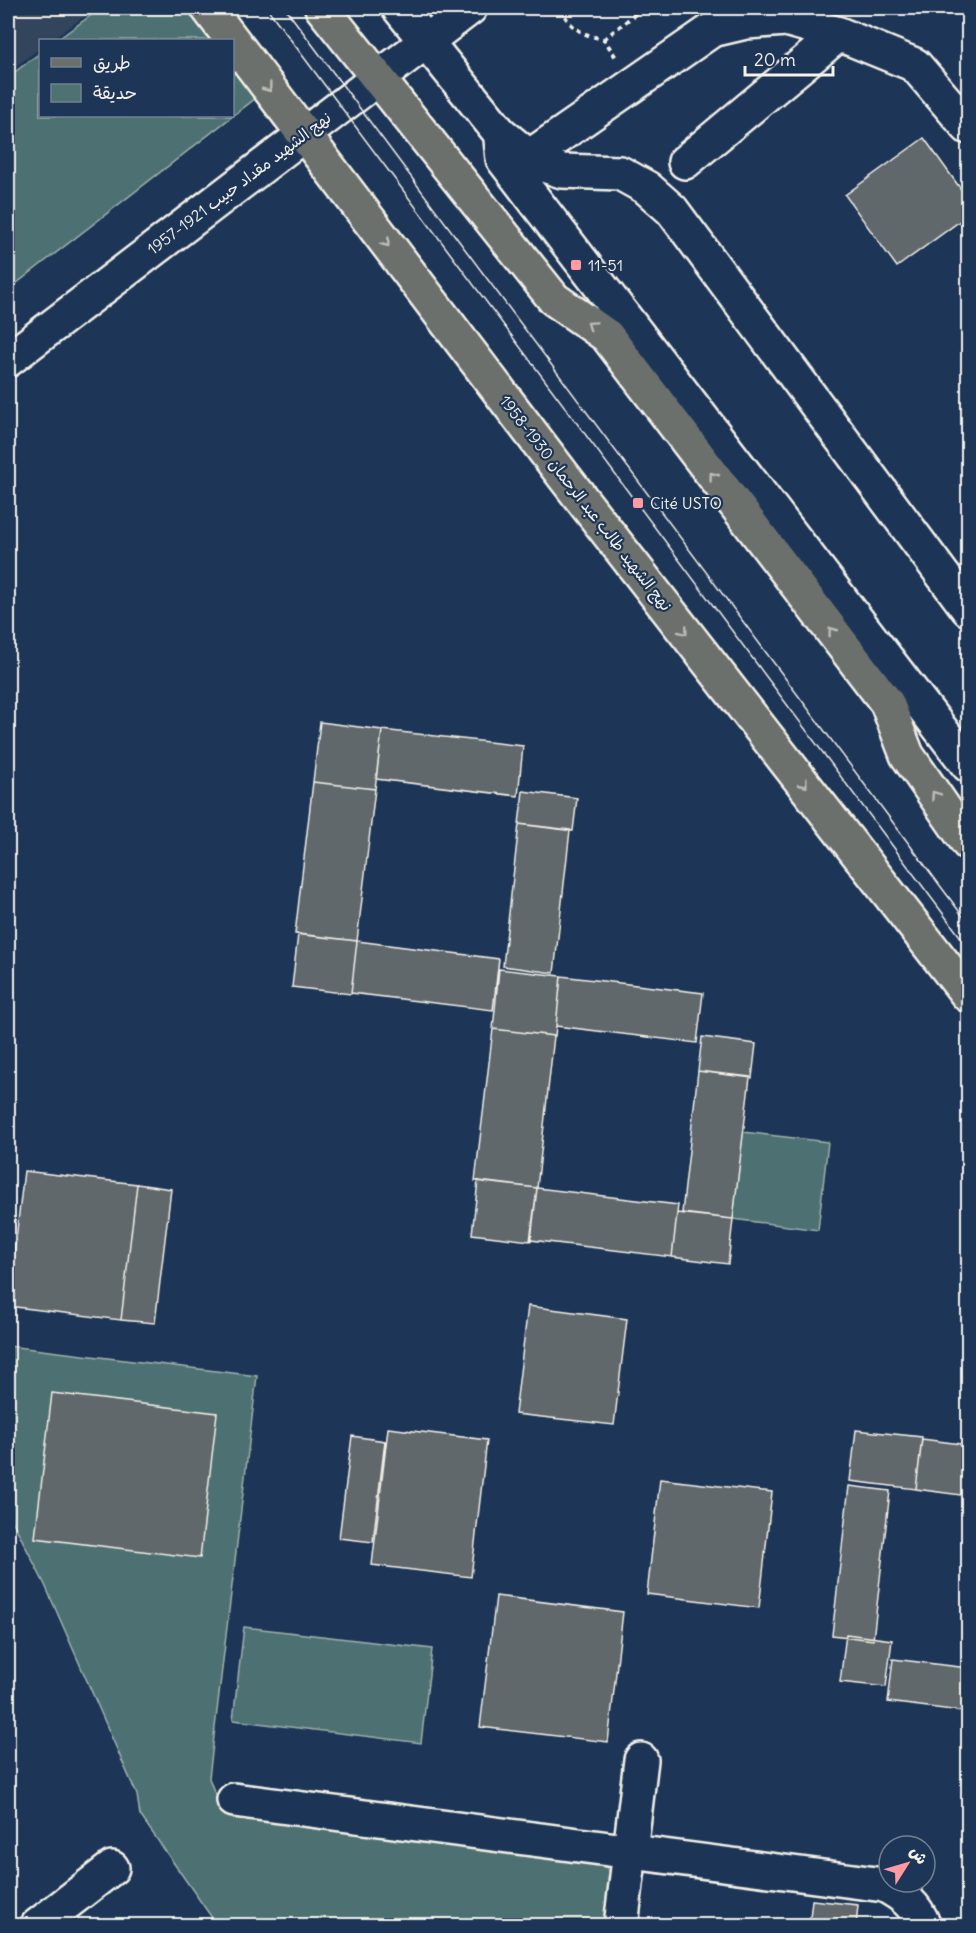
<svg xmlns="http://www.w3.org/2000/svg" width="976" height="1933" font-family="Delius,'Playpen Sans Arabic',sans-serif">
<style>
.built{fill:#31445d}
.green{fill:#4e7172;stroke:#a1b1ad;stroke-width:1.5}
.building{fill:#60676c;stroke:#f4f1e8;stroke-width:1.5}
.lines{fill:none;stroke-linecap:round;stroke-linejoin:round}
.minor-casing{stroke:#f4f1e8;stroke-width:38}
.major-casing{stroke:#f4f1e8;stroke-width:38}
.path{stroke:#f4f1e8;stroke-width:4;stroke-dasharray:4.5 4.5;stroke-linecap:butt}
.minor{stroke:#1d3557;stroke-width:33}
.major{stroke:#6c706d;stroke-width:33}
.tram{stroke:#f4f1e8;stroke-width:1.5}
.oneway{stroke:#bebdb7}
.poi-dot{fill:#ff9aa2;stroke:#1d3557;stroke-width:2}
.labels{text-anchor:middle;stroke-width:4.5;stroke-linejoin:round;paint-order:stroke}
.street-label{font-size:16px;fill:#f4f1e8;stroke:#1d3557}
.poi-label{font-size:16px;fill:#f4f1e8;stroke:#1d3557;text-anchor:start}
</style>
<rect width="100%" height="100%" fill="#1d3557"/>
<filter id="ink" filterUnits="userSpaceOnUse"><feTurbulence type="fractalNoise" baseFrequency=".0167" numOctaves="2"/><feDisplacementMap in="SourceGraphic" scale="12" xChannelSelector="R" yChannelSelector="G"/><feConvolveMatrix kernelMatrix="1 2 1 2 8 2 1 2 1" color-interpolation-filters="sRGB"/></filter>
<g filter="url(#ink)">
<!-- built -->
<path class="built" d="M8,8H96L51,40H40V48L8,72Z"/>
<!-- green -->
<path class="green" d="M101,8H187L212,40H57Z
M40,53V116H232L233,67L256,98L8,290V77Z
M743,1132L828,1142L818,1230L733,1219Z
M8,1346L257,1376L209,1778L218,1802L593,1853L617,1880L612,1925H217L140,1815L137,1795L45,1585L8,1512Z
M244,1627L432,1649L421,1743L233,1720Z"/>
<!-- building -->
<path class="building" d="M924,138L968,199V215L897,267L845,195Z
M320,722L382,730L375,789L313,782Z
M382,730L523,746L518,796L376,779Z
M313,782L375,789L357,941L295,934Z
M523,791L577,798L573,831L519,824Z
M519,824L570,830L554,973L503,966Z
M298,934L357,941L351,994L292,987Z
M357,941L499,959L493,1010L351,993Z
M499,969L561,976L555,1036L493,1029Z
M561,976L703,993L697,1043L556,1026Z
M493,1029L554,1036L537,1188L475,1181Z
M702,1037L756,1044L752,1078L698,1071Z
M698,1071L750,1077L733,1219L682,1213Z
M24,1171L137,1184L121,1320L8,1306Z
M478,1181L537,1188L530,1241L472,1234Z
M137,1184L171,1189L155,1323L121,1320Z
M537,1188L678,1205L672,1257L531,1240Z
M677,1213L733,1219L728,1264L672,1257Z
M528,1306L627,1319L614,1425L515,1414Z
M52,1393L217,1413L200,1558L35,1538Z
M388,1428L487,1440L471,1577L372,1565Z
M856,1430L922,1437L916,1489L850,1481Z
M352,1436L385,1441L373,1542L339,1538Z
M922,1439L968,1445V1496L916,1489Z
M660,1479L772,1492L759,1608L647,1594Z
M849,1486L890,1491L873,1640L832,1635Z
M496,1596L623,1612L608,1742L480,1727Z
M846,1634L892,1640L886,1687L840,1682Z
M893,1659L968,1668V1712L888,1702Z
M812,1900L858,1905L856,1926H809Z"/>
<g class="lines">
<!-- minor casing -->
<g class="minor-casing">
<path id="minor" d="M399,8L500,133L535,162L562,171L620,173L647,188L672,210L968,609
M501,139L503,159L968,765
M529,157L712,30L746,22L786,19L839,34L915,65L968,127
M685,162L839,34
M8,360L470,8
M234,1800L884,1885C903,1895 916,1905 924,1926
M37,1926L112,1868
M621,1926L641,1760"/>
</g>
<!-- major casing -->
<g class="major-casing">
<path id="major" d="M208,8L566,479L968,995
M322,8L554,299L607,336L887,703L907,755L968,843"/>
</g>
<!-- path -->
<path class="path" d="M561,8C568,27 584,36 604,39L617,59
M604,39L643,8"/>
<!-- minor -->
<use href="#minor" class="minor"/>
<!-- major -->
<use href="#major" class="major"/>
<!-- tram -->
<path class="tram" d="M267,8L968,947
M285,8L968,923"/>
</g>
<!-- one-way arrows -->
<defs><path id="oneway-chevron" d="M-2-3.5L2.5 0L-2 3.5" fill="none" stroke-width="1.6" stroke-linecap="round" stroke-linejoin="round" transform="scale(1.5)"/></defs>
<g class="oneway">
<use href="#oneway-chevron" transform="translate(268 88) rotate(53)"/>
<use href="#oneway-chevron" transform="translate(386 243) rotate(53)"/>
<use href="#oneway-chevron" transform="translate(591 325) rotate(-145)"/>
<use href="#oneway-chevron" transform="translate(713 476) rotate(-127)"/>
<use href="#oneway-chevron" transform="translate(684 631) rotate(52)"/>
<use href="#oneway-chevron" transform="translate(832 631) rotate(-127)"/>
<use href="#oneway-chevron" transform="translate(804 784) rotate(52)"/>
<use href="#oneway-chevron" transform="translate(935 795) rotate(-125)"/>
</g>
</g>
<!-- markers -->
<g class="poi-dot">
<rect x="570" y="259" width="12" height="12" rx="3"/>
<rect x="632" y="497" width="12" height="12" rx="3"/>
</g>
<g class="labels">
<!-- street labels -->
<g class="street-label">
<text transform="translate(239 183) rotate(-37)" y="6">نهج الشهيد مقداد حبيب 1921-1957</text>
<text transform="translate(586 503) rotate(52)" y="6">نهج الشهيد طالب عبد الرحمان 1930-1958</text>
</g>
<!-- poi labels -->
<g class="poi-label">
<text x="588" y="271">11-51</text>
<text x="650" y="509">Cité USTO</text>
</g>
</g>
<!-- margin -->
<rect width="976" height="1933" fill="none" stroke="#1d3557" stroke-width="30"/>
<rect x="15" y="15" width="946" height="1903" fill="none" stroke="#f4f1e8" stroke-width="2" filter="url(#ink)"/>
<!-- legend -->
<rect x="39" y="39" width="195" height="78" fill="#1d3557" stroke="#738091" stroke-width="1.5"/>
<rect x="51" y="58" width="30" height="9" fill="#6c706d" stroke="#738091" stroke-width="1.5"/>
<text x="93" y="69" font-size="18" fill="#f4f1e8">طريق</text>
<rect x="51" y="84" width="30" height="18" fill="#4e7172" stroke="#738091" stroke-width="1.5"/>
<text x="93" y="99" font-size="18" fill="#f4f1e8">حديقة</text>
<!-- north arrow -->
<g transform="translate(907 1864) rotate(53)"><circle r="28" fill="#1d3557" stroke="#738091" stroke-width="1.5"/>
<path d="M0-4.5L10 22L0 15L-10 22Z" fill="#ff9aa2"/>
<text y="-9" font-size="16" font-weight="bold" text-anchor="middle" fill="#f4f1e8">ش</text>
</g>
<!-- scale -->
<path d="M745 66v9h88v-9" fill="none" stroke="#f4f1e8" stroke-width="3"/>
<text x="754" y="66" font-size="18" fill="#f4f1e8" stroke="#1d3557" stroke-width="4.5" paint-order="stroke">20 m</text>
</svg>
